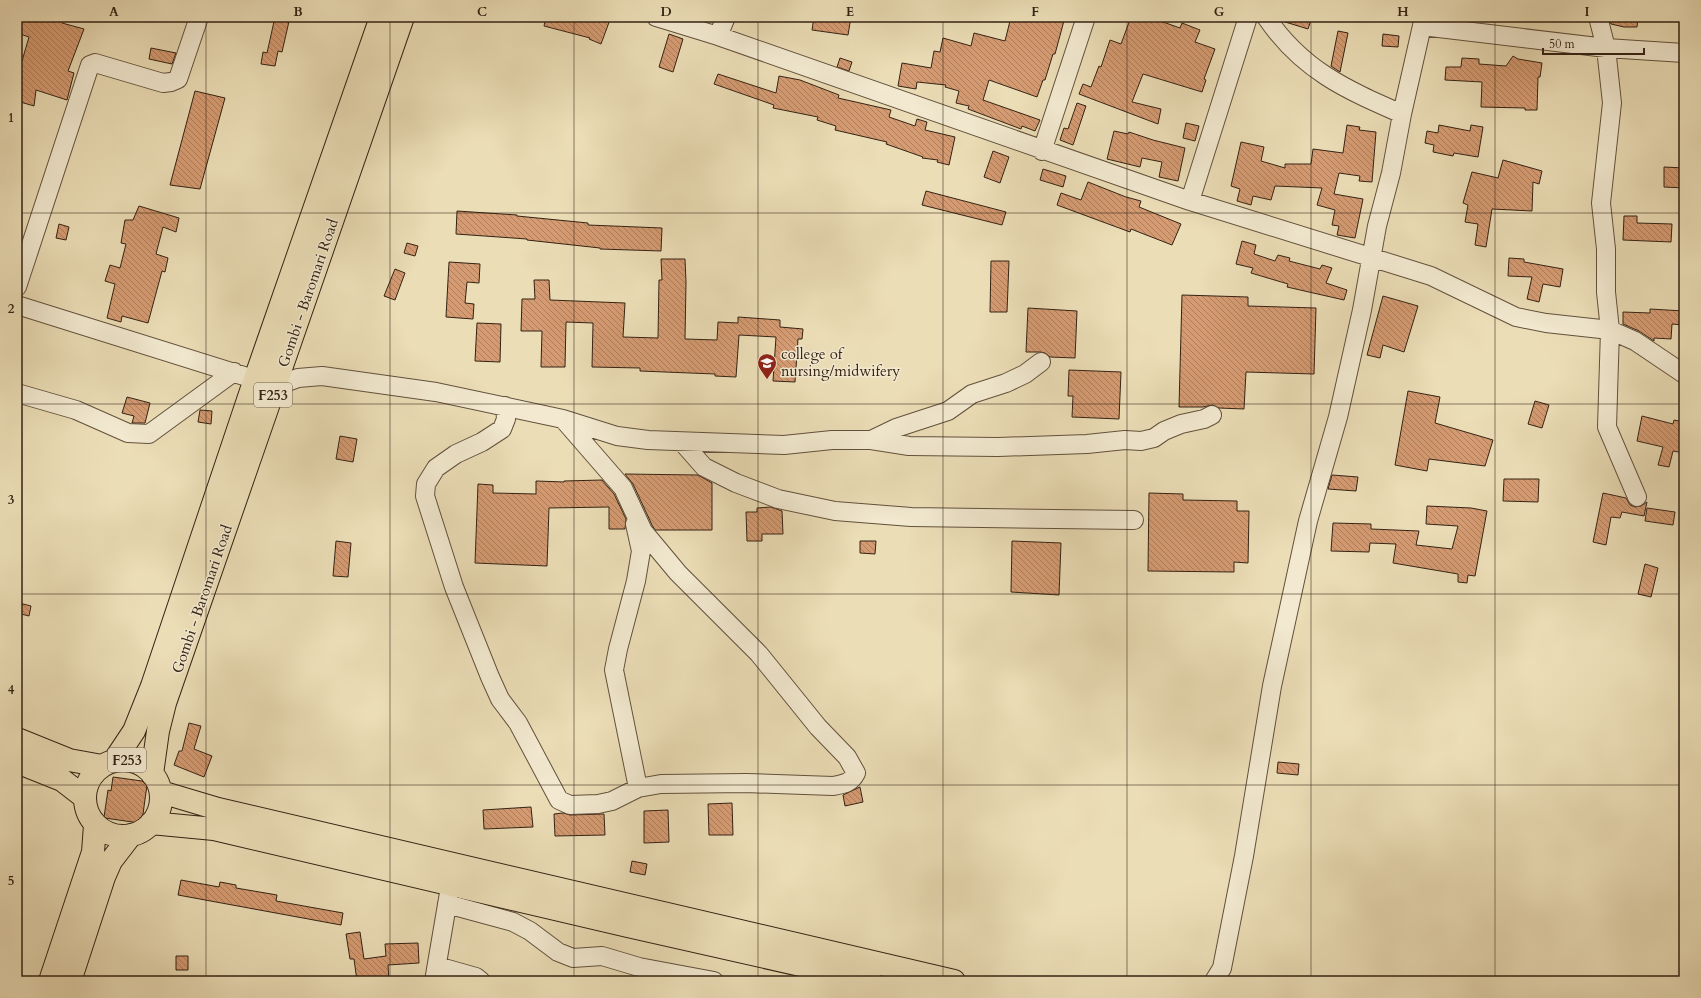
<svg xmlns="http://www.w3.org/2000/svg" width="1701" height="998" font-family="Cardo,serif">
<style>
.building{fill:url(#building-back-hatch);stroke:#342213}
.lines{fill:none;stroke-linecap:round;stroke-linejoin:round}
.minor-casing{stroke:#62513c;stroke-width:20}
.major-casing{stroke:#342213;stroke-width:24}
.minor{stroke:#f2e9d0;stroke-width:18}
.major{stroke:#ebddb6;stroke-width:22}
.grid{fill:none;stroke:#342213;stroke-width:1;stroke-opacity:0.55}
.labels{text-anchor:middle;stroke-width:3;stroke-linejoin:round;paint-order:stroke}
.shield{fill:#f2e9d0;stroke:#6d5e4c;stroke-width:1}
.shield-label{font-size:14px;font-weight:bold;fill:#342213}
.street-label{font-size:15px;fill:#342213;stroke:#f2e9d0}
.poi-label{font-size:15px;fill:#342213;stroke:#f2e9d0;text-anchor:start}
.neatline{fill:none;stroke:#342213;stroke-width:1.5}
.grid-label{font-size:13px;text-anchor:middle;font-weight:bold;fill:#342213}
</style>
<defs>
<pattern id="building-back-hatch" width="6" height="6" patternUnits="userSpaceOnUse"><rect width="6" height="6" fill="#d59b72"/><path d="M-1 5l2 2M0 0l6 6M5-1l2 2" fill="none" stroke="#ae7e5c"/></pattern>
</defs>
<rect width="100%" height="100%" fill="#ebddb6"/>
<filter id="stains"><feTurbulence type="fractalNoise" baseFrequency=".005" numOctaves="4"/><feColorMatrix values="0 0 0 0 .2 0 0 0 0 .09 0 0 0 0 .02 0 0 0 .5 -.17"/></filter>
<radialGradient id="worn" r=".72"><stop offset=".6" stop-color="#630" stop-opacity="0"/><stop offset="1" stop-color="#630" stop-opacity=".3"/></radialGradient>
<!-- building -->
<path class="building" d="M17,17H64L62,23L84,29L68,71L74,73L67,100L36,90L34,106L17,101V59L22,61L29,37L17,33Z
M275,17H290L282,52L278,51L275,66L261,64L263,52L267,53Z
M546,17H611L601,44L589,39L590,38L544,26Z
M814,17H851L848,35L812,30Z
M1011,17H1065L1055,54H1053L1045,80H1043L1037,97L989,80L983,100L1040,120L1035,131L1022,126L1021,129L968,109L969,106L956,103L959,91L945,87L946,85L917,82L916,89L898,86L902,63L931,68L934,51L940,52L943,38L971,46L974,33L1005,41Z
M1131,17H1149L1180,28L1182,23L1200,30L1195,42L1215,49L1204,79L1206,80L1202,92L1143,74L1132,102L1161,109L1158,124L1079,94L1083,84L1091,87L1099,66L1101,67L1110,40L1121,44Z
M1279,17H1312L1308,29L1282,21Z
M1609,17H1638L1637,27H1624L1611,24Z
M1338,31L1348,33L1340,72L1331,66Z
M669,34L683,39L673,72L659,67Z
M1383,34L1399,36L1398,47L1382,46Z
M151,48L176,53L172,64L149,59Z
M1513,56L1518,59L1542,63L1540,77H1538L1537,110H1525V108L1481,107L1482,82L1445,80L1446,67H1461L1462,58L1479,59V64L1506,66Z
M840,58L852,62L849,71L837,67Z
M718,74L776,93L779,76L800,80L839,95L838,98L891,110L889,117L915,126L917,119L927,122L925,130L955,137L949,165L937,162L938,160L922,158L923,157L886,144L887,142L835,130L836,126L817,120L818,117L773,108L774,105L714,84Z
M195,91L225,98L200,189L170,185Z
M1077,103L1086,106L1073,145L1060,140L1064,128L1068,129Z
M1186,123L1199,126L1195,141L1183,138Z
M1347,125L1360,127L1359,130L1376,132L1372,182L1359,181L1360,176L1339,173L1334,194L1363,199L1355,238L1337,235L1339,226L1332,225L1335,210L1317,205L1322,188L1275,186L1271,200L1253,196L1251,205L1237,201L1240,189L1231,186L1241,142L1264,147L1261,161L1285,168V164H1311L1313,149L1343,153Z
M1439,125L1470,131L1471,125L1483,127L1478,157L1454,153L1453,156L1433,152L1434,145L1425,143L1427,131L1438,133Z
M1114,131L1128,134L1129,132L1153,140L1185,148L1178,181L1159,177L1162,162L1142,158L1140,167L1107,159Z
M993,151L1009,157L1000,183L984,177Z
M1503,160L1542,171L1539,184L1533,182L1532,211L1492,209L1486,247L1475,245L1478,224L1465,222L1468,205L1463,203L1472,172L1498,178Z
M1664,167L1684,168V188L1664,187Z
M1043,169L1066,176L1063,187L1040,180Z
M1088,182L1126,197L1141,201L1139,207L1181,224L1172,245L1131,229L1130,232L1057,205L1061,193L1081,200Z
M926,191L1006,212L1002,225L922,205Z
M139,206L179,218L176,232L163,227L156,254L168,258L165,272L162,271L148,323L122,316L121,322L107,318L115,284L105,281L110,265L120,268L126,244L121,243L125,220H133Z
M457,211L517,215V216L588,223V225L662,228L661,251L600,249V248L527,240V239L456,234Z
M1624,216H1637V223L1672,224L1671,242L1623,240Z
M59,224L69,227L66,240L56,238Z
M1242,241L1256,245L1254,254L1275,261L1278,255L1290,258L1289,261L1320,269L1322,265L1332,268L1326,283L1347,290L1344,300L1287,287L1288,284L1251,273L1253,268L1236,264Z
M407,243L418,246L415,256L404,253Z
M1509,258L1524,259V262L1563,269L1560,287L1543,284L1539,302L1527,299L1532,277L1508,276Z
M661,259H685L686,282L685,339L717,340L718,322L738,323V317L780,320V327L803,329L802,339H798L795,382L773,381L776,337L739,335L736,377L715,376V374L640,371V368L592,367L593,323L566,322L565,367H541L542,331H521L522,299H535L534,280H549L550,300L625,303L623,337L658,338L659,280H662Z
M991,261H1009L1007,312H990Z
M449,262L480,264L479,283L467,282L465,303L474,304L473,319L446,317Z
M395,269L405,273L395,300L384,296Z
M1182,295L1248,297V306L1316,308L1314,374L1246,372L1244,409L1219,408L1212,405L1203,407H1179Z
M1383,296L1418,306L1404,352L1383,345L1380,358L1367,355Z
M1028,308L1077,311L1075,358L1050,357L1045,353L1040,352H1026Z
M1650,309L1684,311V325L1672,324L1671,339L1654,338V341L1639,331L1623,324V312L1650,313Z
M477,323L501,324L500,362L475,361Z
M1069,370L1121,372L1119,419L1072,417L1073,396H1068Z
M1408,391L1440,397L1435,423L1493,440L1485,466L1429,459L1427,471L1395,465Z
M127,397L150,403L145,423H132L134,416L122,413Z
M1535,401L1549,405L1542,428L1528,424Z
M200,410L212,411L211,424L198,422Z
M1642,416L1673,424L1674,420L1684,422V453L1673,451L1669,467L1658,465L1663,447L1637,441Z
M340,436L357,439L353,462L336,459Z
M625,474L698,475L712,483V530H655L652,525L633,484Z
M1332,475L1358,477L1356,491L1328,489Z
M1504,479H1539L1538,502L1503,501Z
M602,480L614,494L626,519L625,529H609V507L549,508L547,566L475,563L478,484L493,485V493L536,494V481L564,482V481Z
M1149,493L1183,494V500L1237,501V511H1249L1248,563L1234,562V572L1148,571Z
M1603,493L1626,498L1630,505L1635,507L1641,506L1647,502L1644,516L1622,512L1620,518L1611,517L1606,545L1593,542Z
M1427,506L1471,508L1487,511L1475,576L1468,575L1467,583L1458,582V574L1393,563L1396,544L1370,543L1369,552L1331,551L1333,523L1371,524V529L1419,531L1416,545L1452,549L1458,526L1426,524Z
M771,507L782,511L783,534H762V541H747L746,512H757V508Z
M1647,508L1675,512L1673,525L1645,521Z
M336,541L351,543L348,577L333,576Z
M860,541H876L875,554L860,553Z
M1012,541L1061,543L1059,595L1011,592Z
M1645,564L1658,568L1651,597L1638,594Z
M19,603L31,606L29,616L17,613Z
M189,723L201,726L194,749L212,756L204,777L174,765L179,751H182Z
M1278,762L1299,764L1298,775L1277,773Z
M113,777L142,781L147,785L143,814L139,823L105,818L104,817L108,790L111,791Z
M860,787L863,802L845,806L843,795Z
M732,803L733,835H709L708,804Z
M531,807L533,827L484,829L483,810Z
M668,810L669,842L644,843V811Z
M563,813L570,815L604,814L605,835L555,836L554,814Z
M632,861L647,864L645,875L630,872Z
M181,880L219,887L220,882L236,885V888L277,895L276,901L343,913L341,925L178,895Z
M360,932L364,959L386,956L385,944L418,943L419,963L388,965L389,981H357L354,959H350L346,934Z
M176,956H188V970H176Z"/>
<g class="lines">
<!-- minor casing -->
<g class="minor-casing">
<path id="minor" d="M656,17L718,36L1190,201L1431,276L1516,317L1546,323L1610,330L1635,341L1684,374
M1266,17C1302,70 1345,89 1402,114
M1598,17L1606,48L1612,103L1601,203L1606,249V292L1610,330L1607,427L1637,497
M1422,26L1606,48L1684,53
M718,36L726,17
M1042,151L1086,17
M1190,201L1248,17
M17,287L90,65L95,63L163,83L171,82L178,79L199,17
M17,305L276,386L298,378L322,376L436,392L563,419L617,436L648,440L784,445L832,440H871L909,446L998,447L1087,444L1125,440L1141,441L1154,438L1164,431L1181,424L1204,419L1212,415
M17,393L76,410L128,433L149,434L234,372
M505,406L506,419L502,429L482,442L456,454L436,468L426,484L425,496L454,587L490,677L500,699L518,723L559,800L570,805L598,804L612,801L638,788L661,784L746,783L833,786C844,784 851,783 856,773L847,757L818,727L759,654L678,573L643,531L623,488L563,419
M871,440L896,428L948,411L972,394L1006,383L1025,374L1041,362
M682,442L704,467L736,483L778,499L835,511L911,517L1134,520
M635,524L641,551L636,581L618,649L614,670L638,788
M447,904L513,922L530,931L558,952L573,958L602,956L639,967L714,981
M437,966L476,977L481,981
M434,981L449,893
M1214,981L1222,968L1244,856L1272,686L1308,521L1338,417L1362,310L1377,226L1391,173L1402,114L1424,17"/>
</g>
<!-- major casing -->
<g class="major-casing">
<path id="major" d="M17,739L69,760L102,766
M85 798a38 38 0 1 1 76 0a38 38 0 1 1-76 0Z
M114,761L134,731L152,686L255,379L381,17
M17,762L62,780L84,797
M152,774L158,731L165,703L403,17
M161,792L218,809L954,981
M151,823L214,829L628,926L871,981
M50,981L93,852L95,825
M70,981L104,877L111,861L131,835"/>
</g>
<!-- minor -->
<use href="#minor" class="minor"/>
<!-- major -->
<use href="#major" class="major"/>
</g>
<!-- grid -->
<path class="grid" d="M206,17V981M390,17V981M574,17V981M758,17V981M943,17V981M1127,17V981M1311,17V981M1495,17V981M17,213H1684M17,404H1684M17,594H1684M17,785H1684"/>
<!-- icons -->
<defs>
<g id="university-pin" transform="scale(1)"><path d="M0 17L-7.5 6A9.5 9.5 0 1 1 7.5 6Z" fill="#8f2418" stroke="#f2e9d0"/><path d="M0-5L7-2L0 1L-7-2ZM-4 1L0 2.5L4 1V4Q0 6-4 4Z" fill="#fff"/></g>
</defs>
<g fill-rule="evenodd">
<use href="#university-pin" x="767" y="363"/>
</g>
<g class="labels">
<!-- shield labels -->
<g class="shield">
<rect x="254" y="383" width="38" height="24" rx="3"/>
<rect x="108" y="748" width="38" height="24" rx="3"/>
</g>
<g class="shield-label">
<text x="273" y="400">F253</text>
<text x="127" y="765">F253</text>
</g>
<!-- street labels -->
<g class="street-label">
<text transform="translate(308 293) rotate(-71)" y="5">Gombi - Baromari Road</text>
<text transform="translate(202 599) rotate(-71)" y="5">Gombi - Baromari Road</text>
</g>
<!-- poi labels -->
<g class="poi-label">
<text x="781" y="359">college of<tspan x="781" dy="17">nursing/midwifery</tspan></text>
</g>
</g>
<!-- margin -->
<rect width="1701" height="998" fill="none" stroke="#ebddb6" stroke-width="44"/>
<!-- scale -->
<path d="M1543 48v6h101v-6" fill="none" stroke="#342213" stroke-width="2"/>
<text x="1549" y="48" font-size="12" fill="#342213" stroke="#f2e9d0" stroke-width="3" paint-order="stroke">50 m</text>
<rect x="22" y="22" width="1657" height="954" class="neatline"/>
<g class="grid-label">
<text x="114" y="16">A</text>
<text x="298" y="16">B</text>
<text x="482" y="16">C</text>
<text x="666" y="16">D</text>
<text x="850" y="16">E</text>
<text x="1035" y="16">F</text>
<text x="1219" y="16">G</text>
<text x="1403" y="16">H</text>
<text x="1587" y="16">I</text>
<text x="11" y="122">1</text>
<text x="11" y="313">2</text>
<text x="11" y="504">3</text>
<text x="11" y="694">4</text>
<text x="11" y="885">5</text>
</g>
<rect width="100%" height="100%" filter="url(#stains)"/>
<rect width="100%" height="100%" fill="url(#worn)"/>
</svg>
